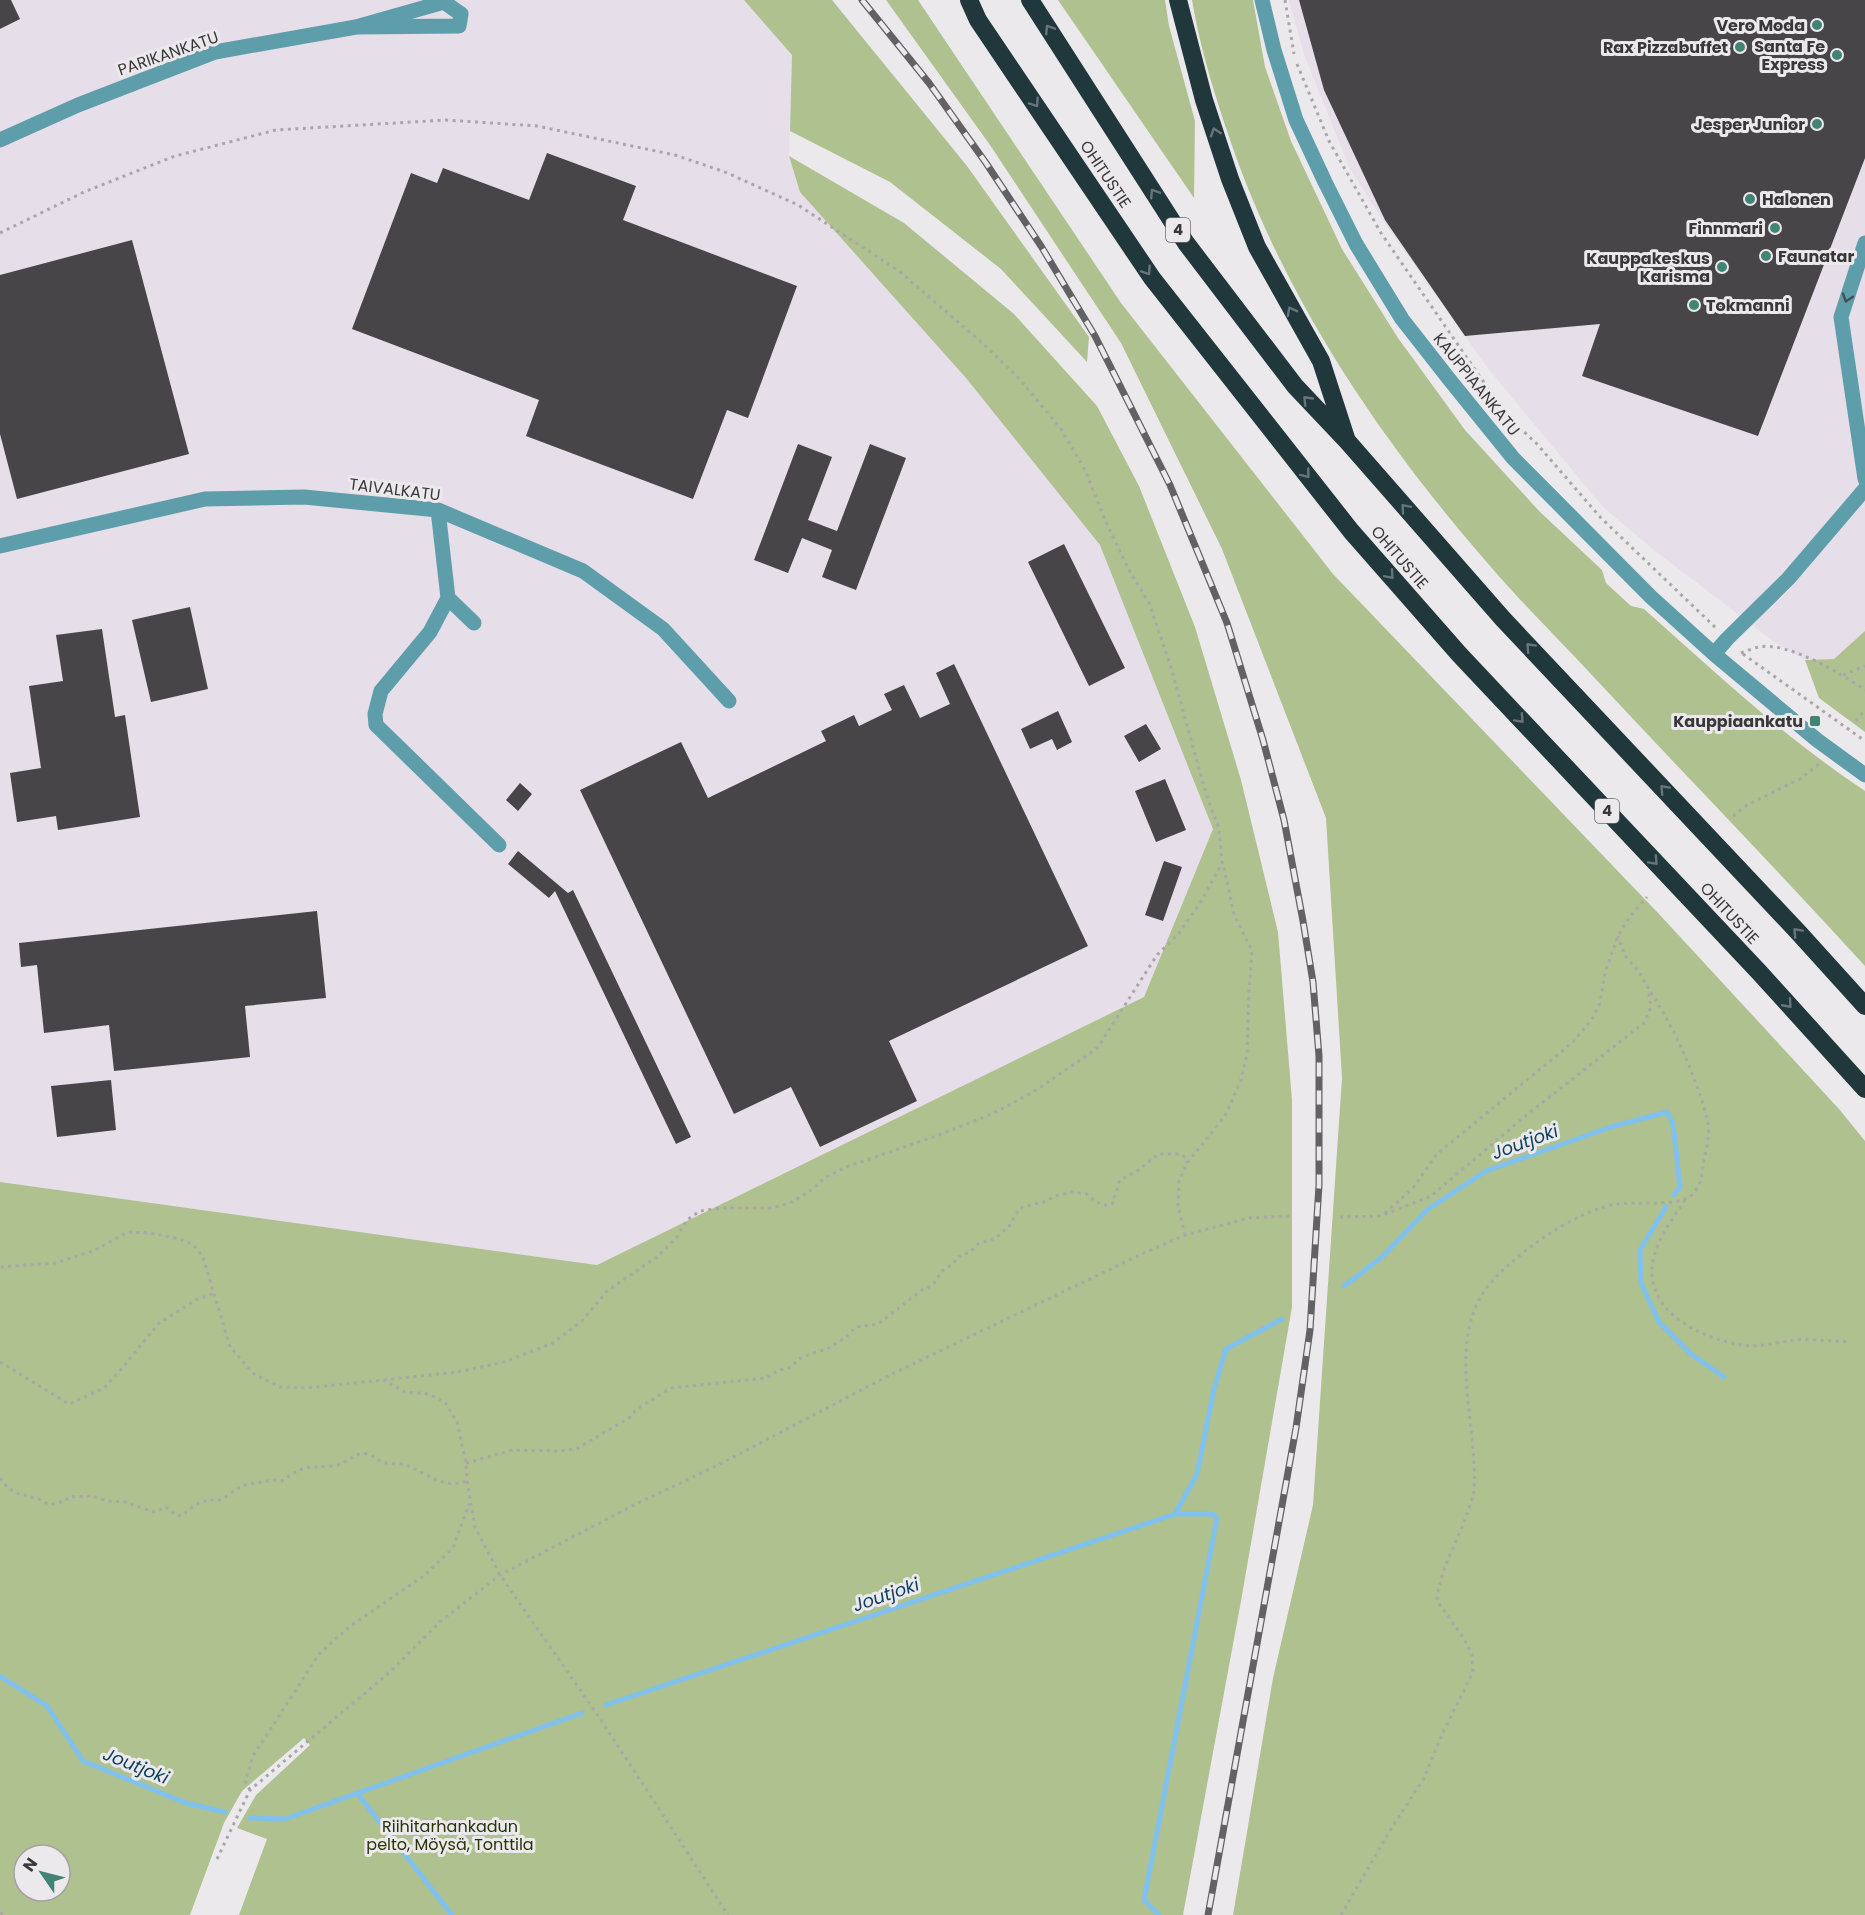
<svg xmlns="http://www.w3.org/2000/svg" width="1865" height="1915" font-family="Poppins,sans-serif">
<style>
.built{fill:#e6dee9}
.green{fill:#aec18f;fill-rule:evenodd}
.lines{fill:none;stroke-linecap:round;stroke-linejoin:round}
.stream{stroke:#81c1ed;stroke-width:5}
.building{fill:#484549}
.path{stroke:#a9a7aa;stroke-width:3;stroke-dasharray:3 4.5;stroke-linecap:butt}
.minor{stroke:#5e9eaa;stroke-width:15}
.highway{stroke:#20373c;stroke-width:18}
.rail-casing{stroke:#626163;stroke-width:7}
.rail{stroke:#ece9ed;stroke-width:4.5;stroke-dasharray:14;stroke-linecap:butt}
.oneway{stroke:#67757a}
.oneway2{stroke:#425155}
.poi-dot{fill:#418375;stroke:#ece9ed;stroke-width:2}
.labels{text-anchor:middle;stroke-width:6;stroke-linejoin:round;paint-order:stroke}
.shield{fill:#ece9ed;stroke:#6e6c6f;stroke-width:1.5}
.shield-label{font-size:15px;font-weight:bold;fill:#383739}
.poi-label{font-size:16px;font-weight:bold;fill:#383739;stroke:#ece9ed;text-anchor:end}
.street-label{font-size:16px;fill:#383739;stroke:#ece9ed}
.park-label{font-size:16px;fill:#273504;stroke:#ece9ed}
.water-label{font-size:18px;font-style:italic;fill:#0c3f5c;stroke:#ece9ed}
</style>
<rect width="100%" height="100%" fill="#ece9ed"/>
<!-- built -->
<path class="built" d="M0,0H744L792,55L789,156L800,192L966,378L1120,563L1213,829L1144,997L597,1265L0,1182Z
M1289,0H1865V631L1834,659L1805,660L1773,641L1650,547L1602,506L1487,367L1386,225L1350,169L1304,54Z"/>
<!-- green -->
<path class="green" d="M744,0H832L967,166L1089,337L1087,362L1001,269L890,182L790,131L792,55Z
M886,0H918L1121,303L1333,574L1659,914L1839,1109L1865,1141V1915H1233L1273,1678L1313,1505L1342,1078L1326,818L1222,549L1121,343L990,145Z
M1058,0H1165L1169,26L1195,121L1194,198Z
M1192,0H1253L1265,67L1291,141L1342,249L1398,338L1465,430L1540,512L1602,570L1606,583L1631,606L1644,609C1715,672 1785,738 1865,791V966C1775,867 1681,771 1590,673C1565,646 1540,621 1515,594C1391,457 1284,304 1226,128C1212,86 1199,43 1192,0Z
M789,156L904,223L1014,314L1097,406L1139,486L1195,627L1241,780L1278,932L1292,1100V1307L1241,1601L1183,1915H239L267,1839L237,1828L256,1795L310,1745L304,1738L242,1791L224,1823L190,1915H0V1182L597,1265L1144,997L1213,829L1100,545L966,378L800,192ZM24,1855H60V1891H24Z
M1865,631V732L1819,698L1805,660L1834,659Z"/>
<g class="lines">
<!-- stream -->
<path class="stream" d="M1666,1207L1640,1250L1641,1283L1659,1322L1691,1354L1724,1377
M1344,1286L1381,1258L1428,1209L1486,1171L1611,1127L1667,1112L1673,1124L1680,1187L1674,1195
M1175,1514L1197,1474L1214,1389L1226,1349L1282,1319
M0,1676L47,1706L83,1761L186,1803L225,1812
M606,1705L1175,1514H1212L1217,1518L1144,1900L1159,1915
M357,1793L452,1915
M250,1818L285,1819L582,1713"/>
</g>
<!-- building -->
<path class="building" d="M0,0H11L20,19L0,29Z
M1299,0H1865V158L1758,436L1582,376L1600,324L1465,336L1385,220L1324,90Z
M547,153L636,186L623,220L797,286L748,418L727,410L693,499L526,436L539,400L352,329L411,173L437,183L443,168L529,200Z
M132,240L189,454L17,499L0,434V275Z
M798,444L832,457L808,520L837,531L870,444L906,458L856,590L822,577L832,550L802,538L788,573L754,560Z
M1064,544L1125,668L1089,686L1028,562Z
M190,607L208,689L151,702L132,620Z
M102,629L115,717L125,715L140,817L58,830L56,816L17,822L10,773L41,768L29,686L63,681L56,635Z
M954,664L1088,946L889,1041L917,1101L820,1147L791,1087L734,1114L580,790L681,742L708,798L826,741L821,731L854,715L859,726L892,710L884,694L904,685L920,718L950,704L936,673Z
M1058,711L1072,742L1057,750L1052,739L1030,749L1021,729Z
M1146,724L1161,749L1139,762L1124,736Z
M1165,779L1186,830L1156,842L1135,791Z
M520,783L532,794L518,811L506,800Z
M518,851L568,893L573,890L691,1137L676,1144L555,891L549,898L508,864Z
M1164,861L1182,867L1163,921L1145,915Z
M317,911L326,998L245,1006L250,1057L114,1071L109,1025L44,1033L37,965L21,967L19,943Z
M111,1080L116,1130L57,1137L51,1086Z"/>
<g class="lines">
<!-- path -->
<path class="path" d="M1285,0L1294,54
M1297,64L1329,141L1381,233L1507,416L1537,444L1601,518L1717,629
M0,233L84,192L175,156L276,130L446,120L537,126L675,155L725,172L798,205L899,271L980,341L1017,376L1061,429L1085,470L1105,520L1129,570L1149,603L1171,667L1206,794L1219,829L1222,863L1202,900L1179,933L1157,955L1098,1047L1085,1057L1033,1092L994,1113L939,1135L846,1167L826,1177L809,1192L792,1202L773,1208H721L700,1211L687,1220L676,1238L657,1257L608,1290L582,1321L553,1343L504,1362L458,1372L307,1388L280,1387L254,1374L230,1347L203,1257L193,1245L180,1239L150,1233L128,1232L93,1251L55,1263L0,1267
M1741,653C1747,651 1753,648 1759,647C1787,641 1842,674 1865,690
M1743,654L1865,741
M1843,675L1865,666
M1856,721L1865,710
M1733,816L1747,805L1800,779L1819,764
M1685,1200C1673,1218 1658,1238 1653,1260C1643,1310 1699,1338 1741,1345C1759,1348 1777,1342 1795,1340C1813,1339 1833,1341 1850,1342
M1385,1213L1413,1188L1437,1154L1573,1042L1592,1019L1600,1003L1605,973L1618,936L1631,915L1647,897
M1340,1217L1381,1216L1431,1196L1529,1113L1644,1023L1651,1007L1648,988L1639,972L1625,956L1618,936
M1185,1235L1178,1206L1179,1181L1187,1163L1225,1116L1241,1080L1247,1054L1249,992L1252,951L1234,914L1223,864
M0,1362L69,1404L104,1388L124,1366L159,1323L196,1300L215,1293
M383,1380L405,1392L428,1394L445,1402L457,1422L466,1463L467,1481L475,1527L500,1575L599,1717L728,1915
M466,1463L513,1450L559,1451L576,1449L629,1418L637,1409L671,1388L766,1378L779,1370L791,1367L799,1359L810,1354L827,1349L845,1338L856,1327L878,1324L922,1290L933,1285L942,1271L954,1263L957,1257L970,1252L978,1244L996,1238L1009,1226L1020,1208L1047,1201L1055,1196L1072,1192L1087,1194L1096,1202L1108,1206L1112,1204L1120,1180L1139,1170L1158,1154H1180L1186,1158L1187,1163
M0,1478C17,1502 28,1490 49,1505L65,1501L69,1497L93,1496L107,1501L125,1502L154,1512L166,1507L176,1515L181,1516L195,1505L207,1500H221L243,1485L273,1480L282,1481C306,1464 305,1468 333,1466C347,1465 354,1451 367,1454C373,1455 377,1460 383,1462C390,1465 399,1463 406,1465C427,1473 443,1490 467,1481
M250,1790L245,1781L253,1756L319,1654L349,1627L425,1575L453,1548L469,1504
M217,1859L250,1790L390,1672L441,1621L500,1575L634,1505L716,1466L892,1374L1144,1253L1185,1235L1249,1218L1289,1216
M0,1913L6,1915
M1341,1915L1392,1827L1423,1780L1444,1730L1473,1672L1472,1654L1463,1637L1437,1601C1440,1568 1458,1541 1468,1511C1470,1504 1474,1497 1474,1489C1478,1428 1448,1347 1483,1293C1506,1259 1577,1209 1617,1204C1633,1202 1673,1205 1685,1199C1699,1194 1702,1178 1703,1165C1705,1153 1710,1137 1708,1124C1706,1110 1700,1095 1695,1081C1682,1046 1668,1019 1648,988"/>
<!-- minor -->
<path class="minor" d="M1262,0L1274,50L1296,120L1325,182L1356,244L1402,319L1449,379L1513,458L1651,597L1714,654L1817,740L1865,775
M0,140L78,105L215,52L356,27L444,2L461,14L459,26L356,27
M1865,243L1841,317L1865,479
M438,510L448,598L430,632L381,691L375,714L376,725L499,845
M0,546L205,499L304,497L438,510L583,571L663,629L729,701
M448,598L474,623
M1714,654L1727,639L1788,579L1865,489"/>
<!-- highway -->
<path class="highway" d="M969,0L978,20L1152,278L1351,531L1459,654L1759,972L1865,1089
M1030,0L1186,243L1295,386L1348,442L1503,619L1799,933L1865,1006
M1178,0L1204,100L1230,179L1257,247L1321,361L1346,438"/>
<!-- rail casing -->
<g class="rail-casing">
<path id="rail" d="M862,0L929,83L986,163L1041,246L1095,336L1170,485L1227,623L1263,740L1284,820L1303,921L1313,982L1319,1056V1185L1310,1330L1296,1428L1208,1915"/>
</g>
<!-- rail -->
<use href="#rail" class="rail"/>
</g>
<!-- one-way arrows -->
<defs><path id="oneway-chevron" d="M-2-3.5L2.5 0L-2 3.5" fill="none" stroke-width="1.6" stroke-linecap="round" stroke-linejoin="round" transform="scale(1.5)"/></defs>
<g class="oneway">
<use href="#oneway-chevron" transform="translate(1049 29) rotate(-123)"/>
<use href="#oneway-chevron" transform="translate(1035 103) rotate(56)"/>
<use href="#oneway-chevron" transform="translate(1215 132) rotate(-108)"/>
<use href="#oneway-chevron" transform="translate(1154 193) rotate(-123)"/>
<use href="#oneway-chevron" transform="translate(1147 271) rotate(56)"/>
<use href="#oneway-chevron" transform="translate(1291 311) rotate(-118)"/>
<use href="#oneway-chevron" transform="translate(1307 400) rotate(-134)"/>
<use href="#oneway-chevron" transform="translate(1306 474) rotate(52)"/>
<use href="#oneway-chevron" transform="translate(1405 508) rotate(-131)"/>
<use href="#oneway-chevron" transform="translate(1390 575) rotate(49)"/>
<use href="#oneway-chevron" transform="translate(1530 647) rotate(-133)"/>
<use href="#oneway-chevron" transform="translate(1520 719) rotate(47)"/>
<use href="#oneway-chevron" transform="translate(1664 789) rotate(-133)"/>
<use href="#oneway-chevron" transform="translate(1654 861) rotate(47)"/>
<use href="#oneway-chevron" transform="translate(1797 932) rotate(-133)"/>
<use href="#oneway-chevron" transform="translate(1788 1004) rotate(48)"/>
</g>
<use class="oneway2" href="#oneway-chevron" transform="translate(1847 298) rotate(108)"/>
<!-- markers -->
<g class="poi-dot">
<circle cx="1817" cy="25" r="6"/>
<circle cx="1740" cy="47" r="6"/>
<circle cx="1837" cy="55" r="6"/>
<circle cx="1817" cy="124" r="6"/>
<circle cx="1750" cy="199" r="6"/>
<circle cx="1775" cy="228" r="6"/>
<circle cx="1766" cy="256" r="6"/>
<circle cx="1722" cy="267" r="6"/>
<circle cx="1694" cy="305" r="6"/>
<rect x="1809" y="715" width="12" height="12" rx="3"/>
</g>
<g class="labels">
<!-- shield labels -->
<g class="shield">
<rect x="1166" y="218" width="24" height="24" rx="4.5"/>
<rect x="1595" y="799" width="24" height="24" rx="4.5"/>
</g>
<g class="shield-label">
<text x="1178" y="235">4</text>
<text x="1607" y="816">4</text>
</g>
<!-- poi labels -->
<g class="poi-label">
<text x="1805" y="31">Vero Moda</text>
<text x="1825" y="52">Santa Fe<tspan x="1825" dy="18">Express</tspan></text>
<text x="1728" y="53">Rax Pizzabuffet</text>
<text x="1805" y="130">Jesper Junior</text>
<text x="1762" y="205" text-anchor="start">Halonen</text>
<text x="1763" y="234">Finnmari</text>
<text x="1778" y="262" text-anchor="start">Faunatar</text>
<text x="1710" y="264">Kauppakeskus<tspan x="1710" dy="18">Karisma</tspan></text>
<text x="1706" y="311" text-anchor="start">Tokmanni</text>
<text x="1803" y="727">Kauppiaankatu</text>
</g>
<!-- street labels -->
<g class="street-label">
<text transform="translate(168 53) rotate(-19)" y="6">PARIKANKATU</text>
<text transform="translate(1106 174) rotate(56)" y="6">OHITUSTIE</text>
<text transform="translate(1477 384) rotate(51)" y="6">KAUPPIAANKATU</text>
<text transform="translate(395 489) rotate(7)" y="6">TAIVALKATU</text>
<text transform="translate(1400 557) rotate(49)" y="6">OHITUSTIE</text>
<text transform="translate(1730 913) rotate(47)" y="6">OHITUSTIE</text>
</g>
<!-- park labels -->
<g class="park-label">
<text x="450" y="1832">Riihitarhankadun<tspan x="450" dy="18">pelto, Möysä, Tonttila</tspan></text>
</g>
<!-- water labels -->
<g class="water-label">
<text transform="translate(1525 1142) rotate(-20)" y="6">Joutjoki</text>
<text transform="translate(886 1595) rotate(-19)" y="6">Joutjoki</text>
<text transform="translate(136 1766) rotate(22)" y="6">Joutjoki</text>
</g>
</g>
<!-- north arrow -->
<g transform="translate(42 1873) rotate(305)"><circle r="28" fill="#ece9ed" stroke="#a4a2a5" stroke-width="1.5"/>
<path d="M0-4.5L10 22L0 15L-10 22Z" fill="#418375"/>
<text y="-9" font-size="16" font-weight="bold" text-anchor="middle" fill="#383739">N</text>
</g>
</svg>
